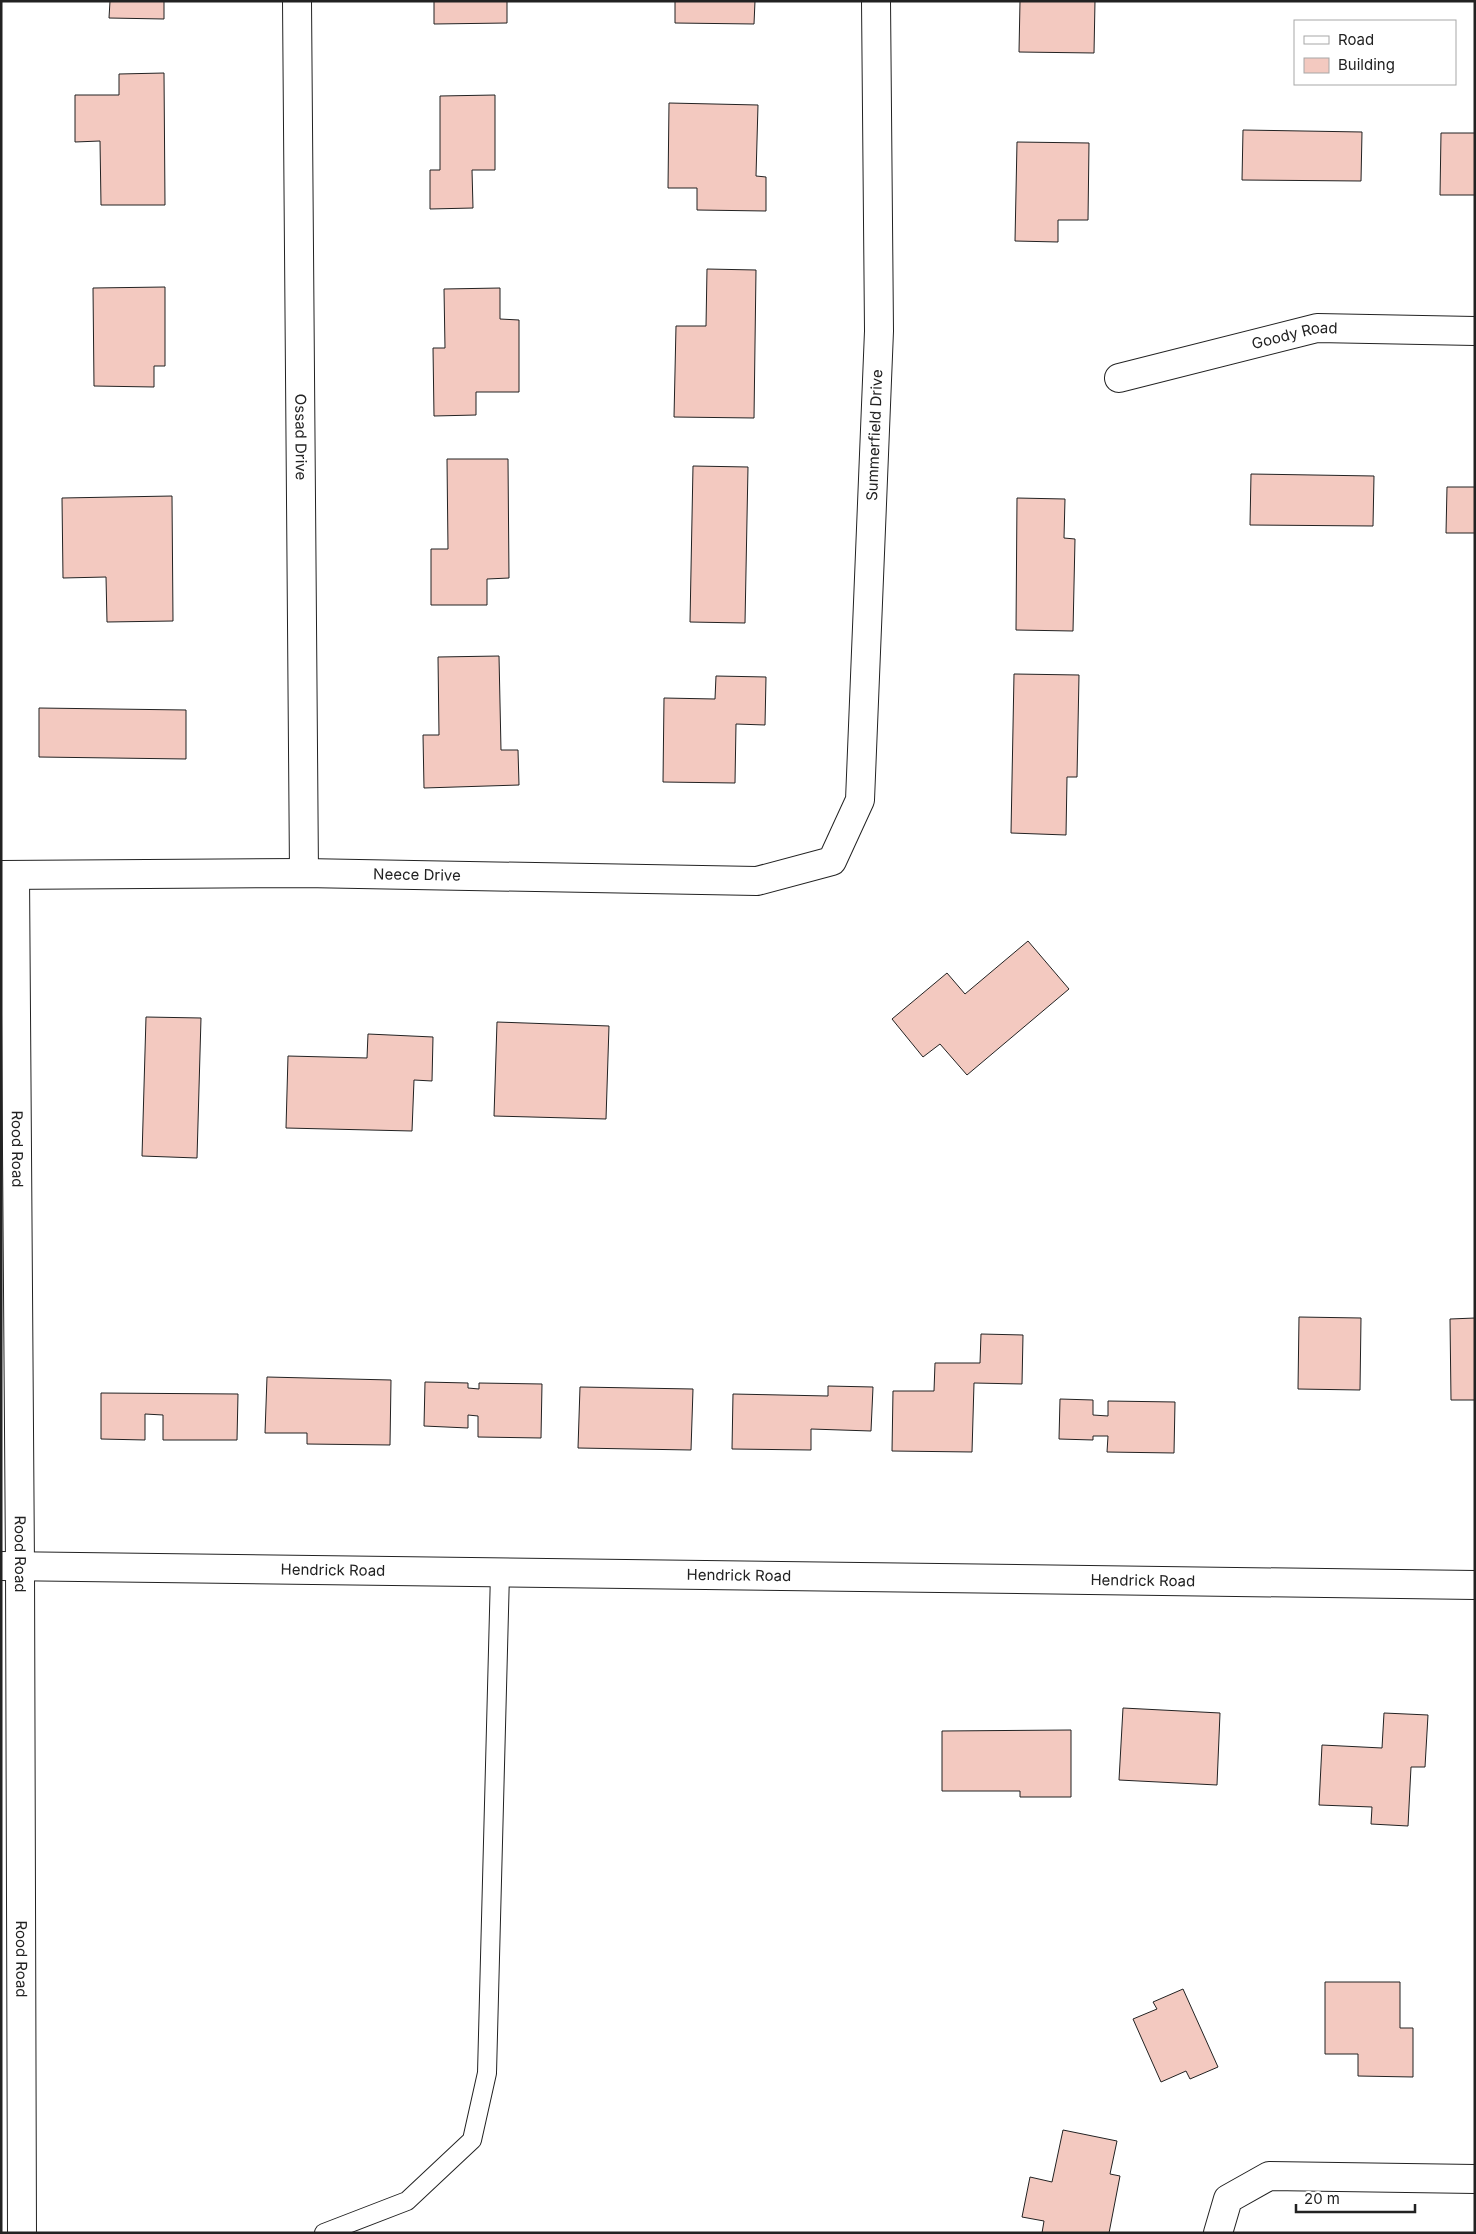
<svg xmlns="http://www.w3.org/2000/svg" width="1476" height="2234" font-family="Inter,sans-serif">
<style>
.building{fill:#f3c9c0;stroke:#222}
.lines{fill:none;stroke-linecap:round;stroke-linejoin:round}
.lane-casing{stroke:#222;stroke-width:20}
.street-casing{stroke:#222;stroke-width:30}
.lane{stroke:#fff;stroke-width:18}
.street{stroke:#fff;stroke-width:28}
.labels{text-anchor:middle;stroke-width:4;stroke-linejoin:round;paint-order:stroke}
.street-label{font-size:15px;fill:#222;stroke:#fff}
</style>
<rect width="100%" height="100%" fill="#fff"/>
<!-- building -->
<path class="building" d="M110,1H164V19L109,18Z
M434,1H507V23L434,24Z
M675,1H755L754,24L675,23Z
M1020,1H1095L1094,53L1019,52Z
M164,73L165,205H101L100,141L75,142V95H119V74Z
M495,95V170H472L473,208L430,209V170H440V96Z
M669,103L758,105L756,176L766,177V211L697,210V188H668Z
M1243,130L1362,132L1361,181L1242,180Z
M1441,133H1475V195H1440Z
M1017,142L1089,143L1088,220H1058V242L1015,241Z
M707,269L756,270L754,418L674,417L676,326H706Z
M165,287V366H154V387L94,386L93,288Z
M500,288V319L519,320V392H476V415L434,416L433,348H445L444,289Z
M447,459H508L509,578L487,579V605H431V549H448Z
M693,466L748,467L745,623L690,622Z
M1251,474L1374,476L1373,526L1250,525Z
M1447,487H1475V533H1446Z
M172,496L173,621L107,622L106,577L63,578L62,498Z
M1017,498L1065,499L1064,538L1075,539L1073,631L1016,630Z
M499,656L501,750H518L519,785L424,788L423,735H439L438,657Z
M1014,674L1079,675L1077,777H1067L1066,835L1011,833Z
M716,676L766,677L765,725L736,724L735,783L663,782L664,698L715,699Z
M39,708L186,710V759L39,757Z
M1028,941L1069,989L967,1075L940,1044L923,1057L892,1019L947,973L965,994Z
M146,1017L201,1018L197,1158L142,1156Z
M497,1022L609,1026L606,1119L494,1116Z
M368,1034L433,1037L432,1081L414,1080L412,1131L286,1128L288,1056L367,1058Z
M1299,1317L1361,1318L1360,1390L1298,1389Z
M1475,1318V1400H1451L1450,1319Z
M981,1334L1023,1335L1022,1384L974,1383L972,1452L892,1451L893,1391H934L935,1363H980Z
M267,1377L391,1380L390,1445L307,1444V1433H265Z
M425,1382L468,1383V1388L479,1389V1383L542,1384L541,1438L478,1437V1416L468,1415V1428L424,1426Z
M828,1386L873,1387L871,1431L811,1429V1450L732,1449L733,1394L828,1396Z
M580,1387L693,1389L691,1450L578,1448Z
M101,1393L238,1394L237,1440H163V1415L145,1414V1440L101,1439Z
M1060,1399L1093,1400V1415L1108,1416V1401L1175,1402L1174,1453L1107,1452L1108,1436H1093V1440L1059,1439Z
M1123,1708L1220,1713L1217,1785L1119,1780Z
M1384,1713L1428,1715L1425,1767H1411L1408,1826L1371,1824L1372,1807L1319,1805L1322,1745L1382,1748Z
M1071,1730V1797H1020V1791H942V1731Z
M1325,1982H1400V2028H1413V2077L1358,2076V2054H1325Z
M1183,1989L1218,2067L1190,2079L1186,2071L1161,2082L1133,2019L1157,2009L1153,2002Z
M1063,2130L1117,2141L1110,2174L1120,2176L1109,2233H1042L1044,2221L1022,2217L1030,2177L1052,2182Z"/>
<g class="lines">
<!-- lane casing -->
<g class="lane-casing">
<path id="lane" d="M324,2233L407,2201L472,2140L487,2073L500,1573"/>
</g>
<!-- street casing -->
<g class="street-casing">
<g id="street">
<path id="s1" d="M297,1L304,873"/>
<path id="s2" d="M1119,378L1317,328L1475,331"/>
<path id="s3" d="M1,875L304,873L757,881L832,861L860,800L879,331L876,1"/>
<path id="s4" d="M15,875L20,1567L22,2233"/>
<path id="s5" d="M1,1566L1475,1585"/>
<path d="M1218,2233L1228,2199L1269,2176L1475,2179"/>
</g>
</g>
<!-- lane -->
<use href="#lane" class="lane"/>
<!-- street -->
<use href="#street" class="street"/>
</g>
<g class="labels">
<!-- street labels -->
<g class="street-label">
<text dy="5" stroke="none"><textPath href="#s2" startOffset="181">Goody Road</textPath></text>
<text dy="5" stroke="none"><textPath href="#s3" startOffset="1266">Summerfield Drive</textPath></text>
<text dy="5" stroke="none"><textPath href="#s1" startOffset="436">Ossad Drive</textPath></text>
<text dy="5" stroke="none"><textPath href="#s3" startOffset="416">Neece Drive</textPath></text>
<text dy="5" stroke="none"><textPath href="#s4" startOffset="274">Rood Road</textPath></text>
<text dy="5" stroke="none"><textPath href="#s4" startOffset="679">Rood Road</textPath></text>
<text dy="5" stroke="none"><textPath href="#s5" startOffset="332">Hendrick Road</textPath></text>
<text dy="5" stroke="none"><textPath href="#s5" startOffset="738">Hendrick Road</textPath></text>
<text dy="5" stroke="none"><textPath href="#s5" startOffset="1142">Hendrick Road</textPath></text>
<text dy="5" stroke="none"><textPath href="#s4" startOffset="1084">Rood Road</textPath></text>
</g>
</g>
<!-- border -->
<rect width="1476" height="2234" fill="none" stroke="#222222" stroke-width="5"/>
<!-- legend -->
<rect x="1294" y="20" width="162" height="65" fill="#ffffff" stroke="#a7a7a7"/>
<rect x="1304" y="36" width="25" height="8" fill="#ffffff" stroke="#a7a7a7"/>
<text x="1338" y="45" font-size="15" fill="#222222">Road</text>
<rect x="1304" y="58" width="25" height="15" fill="#f3c9c0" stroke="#a7a7a7"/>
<text x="1338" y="70" font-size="15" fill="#222222">Building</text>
<!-- scale -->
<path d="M1296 2204v8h119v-8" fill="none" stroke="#222222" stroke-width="2.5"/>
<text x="1304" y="2204" font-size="15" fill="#222222" stroke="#ffffff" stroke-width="4" paint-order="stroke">20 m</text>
</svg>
